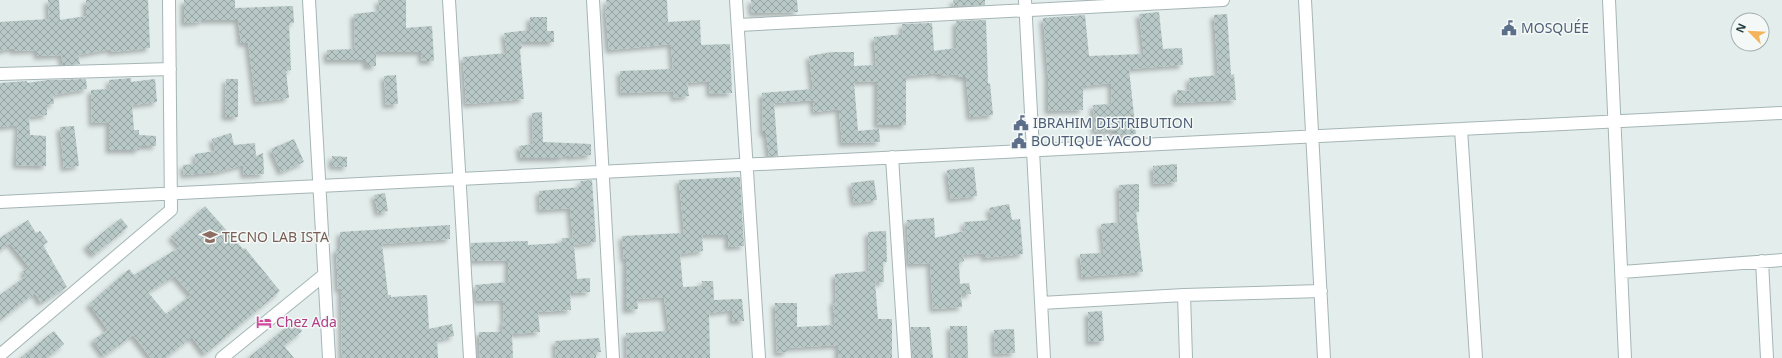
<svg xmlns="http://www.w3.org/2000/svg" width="1782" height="358" font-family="'Noto Sans',sans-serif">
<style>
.building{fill:url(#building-cross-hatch);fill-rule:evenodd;filter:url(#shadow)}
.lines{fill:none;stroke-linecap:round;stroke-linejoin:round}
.minor-casing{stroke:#a5b5b5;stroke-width:14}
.minor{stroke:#fff;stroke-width:12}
.labels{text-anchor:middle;stroke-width:3;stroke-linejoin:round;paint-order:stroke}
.service-label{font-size:14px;fill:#4e5e75;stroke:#f4f9f8;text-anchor:start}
.education-label{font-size:14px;fill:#785e54;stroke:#f4f9f8;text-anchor:start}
.hotel-label{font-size:14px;fill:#b23c85;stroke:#f4f9f8;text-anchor:start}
</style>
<defs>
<pattern id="building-cross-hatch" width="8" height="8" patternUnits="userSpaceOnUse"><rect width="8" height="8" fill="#b8c8c6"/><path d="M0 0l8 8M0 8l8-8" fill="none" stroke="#95a4a2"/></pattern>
<filter id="shadow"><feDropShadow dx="-3.5" dy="3.5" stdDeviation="2" flood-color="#0004"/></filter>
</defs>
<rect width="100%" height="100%" fill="#e3edec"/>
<!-- building -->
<path class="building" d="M48,0H59L60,20L86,16V0H148L150,48L111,52V49L78,55L80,64L63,65L61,55L37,56V50L13,51V48L0,51V22L49,19Z
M184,0H235V8L293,6L294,23H289L291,70L286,71L289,98L256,102L248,43H241L238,20H201V22L184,23Z
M378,0H406V28L432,26L434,61H422L421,52H376V66H366V60H327V50L355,49L354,14L380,11Z
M606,0H667L668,22L700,20L701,45L730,44L732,93L710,94L709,81L687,83L689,96L674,98L673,91L621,93L620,71L673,69L671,44L609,50L605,7H607Z
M751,0H797L798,12L752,13Z
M953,0H985V5L954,6Z
M1159,12L1163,49L1182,48L1183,65L1129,69L1136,134L1115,136V130L1095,132L1093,105L1112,104L1111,83L1083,86V110L1048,111V75L1043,18L1085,15L1089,56L1144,54L1139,14Z
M1227,14L1231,75L1234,74L1236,100L1176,103L1177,90L1190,91L1189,78L1218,75L1214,15Z
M530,17H547V31H554V42H521L522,48L520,49L524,99L466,104L463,57L507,53L504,33L530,30Z
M986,20L988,84L990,83L993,115L970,117L966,77H958V74L940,76V73L906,76V125H877V81L854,82L858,131L879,129L880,142L842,143L839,109L814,112L813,100L774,103L778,156H769L766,133H763L762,93L813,89L809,56L832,52H854V66L876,65L874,37L903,34L902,24L932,23L934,51L956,48V21Z
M396,75L398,104L386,105L384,76Z
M131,78V82L155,79L157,102L132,105L134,130H139V135L156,136V146H139V150H109V122L92,123L91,90L110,89L109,80Z
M86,79L87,89L53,95L54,104H47V115L29,117L30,135L46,136V166L16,165L18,125L0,127V83L27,81V83L48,80Z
M226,79H238V117H225Z
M542,112L543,142L591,144V155L569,157V155L559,158H521L519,146L533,144L532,113Z
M74,126L79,166L64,168L60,127Z
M231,133L234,145L255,143L256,156L263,153L264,174L244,175L243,165L217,172L184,175L183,165L196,164L195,154L215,151L212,139Z
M294,139L304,162L281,172L271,149Z
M332,156L347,157V167L332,166Z
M1177,164V182L1154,184L1153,166Z
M974,167L977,196L951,199L947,170Z
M740,177L744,246L728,247V235H702L703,251L680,254L683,287L702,286V281H713L714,300L742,299L744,321H732V310L709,313L710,358H627L626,333L669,331L664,297L637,299L638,309L626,310V259H624L622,236L684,233L679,180Z
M592,180L596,242L574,245L577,279L590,278V292L570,293L571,310L538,312L540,332L512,334L513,358H480L479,332H503L502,322H504L503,300L477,301L475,285L508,282V260L472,261L471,243L528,241V245L562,243V238H573L570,208L540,210L539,191L581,187L580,181Z
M874,180L877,200L854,203L851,183Z
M1139,184V212H1136L1143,272L1082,277L1080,254L1104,253L1101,224L1120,222L1119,185Z
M385,193L388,211L378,213L374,195Z
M1009,204L1012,220L1020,219L1023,254L984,258V253L963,255L964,261L959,263L960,284L969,283L971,294H961L962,307L933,309L930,263L909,264L907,220L934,218L935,238L965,231L964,222L992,220L989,208Z
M205,206L243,249L245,248L280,291L205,354L192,337L165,358H151L133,335L104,356L93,340L108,330L89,304L129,269L134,275L180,247L171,237ZM175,276L191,295L166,314L148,292Z
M121,218L128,227L94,255L86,246Z
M28,220L36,233L40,231L48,242L43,245L67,287L41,303L35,293L0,320V295L26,276L23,271L29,267L10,243L0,250V238Z
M450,225V239L382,244L388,295H391V297L427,295L429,329L452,324L454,336L437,340L438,358H342L341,289H338L336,249H340V232Z
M886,231L887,262H883L884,282L875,283L878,319H892V358H838V345L787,348V352L777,353L775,303H797V327L835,325L833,301H836L835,274L869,271L868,232Z
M1102,311L1104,341L1089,342L1088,312Z
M294,321L302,331L284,346L294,358H248Z
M950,326H967L968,358H951Z
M911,327H930L933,358H912Z
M1014,329L1015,353L995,354L994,330Z
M54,331L64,344L47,358H20Z
M599,338L601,352H596V358H556L555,341Z"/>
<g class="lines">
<!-- minor casing -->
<g class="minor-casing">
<path id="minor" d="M309,0L329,358
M449,0L470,358
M593,0L613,358
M736,0L759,358
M1025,0L1044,358
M1305,0L1324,358
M1609,0L1625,358
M738,25L1223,0
M0,74L170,69
M1461,129L1476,358
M892,157L905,358
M0,202L1782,113
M1762,261L1767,358
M1622,272L1782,260
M1184,295L1186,358
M1041,303L1184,295L1321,291
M0,355L171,210L169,0
M222,358L324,275"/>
</g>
<!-- minor -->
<use href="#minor" class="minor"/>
</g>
<!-- icons -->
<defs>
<g id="civic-bare" transform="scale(1.2)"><path d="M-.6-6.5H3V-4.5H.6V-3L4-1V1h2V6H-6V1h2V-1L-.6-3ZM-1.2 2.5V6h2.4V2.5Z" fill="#5c6f8a" stroke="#f4f9f8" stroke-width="2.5" paint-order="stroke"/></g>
<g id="university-bare" transform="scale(1.2)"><path d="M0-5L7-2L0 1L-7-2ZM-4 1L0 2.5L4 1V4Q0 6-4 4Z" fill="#8d6e63" stroke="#f4f9f8" stroke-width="2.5" paint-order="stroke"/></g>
<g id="hotel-bare" transform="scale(1.2)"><path d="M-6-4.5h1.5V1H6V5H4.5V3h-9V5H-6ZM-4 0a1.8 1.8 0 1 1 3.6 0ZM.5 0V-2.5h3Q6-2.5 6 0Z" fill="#d1479c" stroke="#f4f9f8" stroke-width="2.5" paint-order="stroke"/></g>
</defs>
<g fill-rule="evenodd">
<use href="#civic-bare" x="1509" y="28"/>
<use href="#civic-bare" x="1021" y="123"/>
<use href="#civic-bare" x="1019" y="141"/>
<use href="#university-bare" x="210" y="237"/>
<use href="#hotel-bare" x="264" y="322"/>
</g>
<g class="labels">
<!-- service labels -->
<g class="service-label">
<text x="1521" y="33">MOSQUÉE</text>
<text x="1033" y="128">IBRAHIM DISTRIBUTION</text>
<text x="1031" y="146">BOUTIQUE YACOU</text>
</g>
<!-- education labels -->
<g class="education-label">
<text x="222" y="242">TECNO LAB ISTA</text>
</g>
<!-- hotel labels -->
<g class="hotel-label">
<text x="276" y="327">Chez Ada</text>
</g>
</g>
<!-- north arrow -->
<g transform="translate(1750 32) rotate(294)"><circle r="19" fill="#f4f9f8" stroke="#a0aeae"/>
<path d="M0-3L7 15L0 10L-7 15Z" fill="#f3b45b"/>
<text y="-6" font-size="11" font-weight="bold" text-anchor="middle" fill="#223d3f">N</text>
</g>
</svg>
